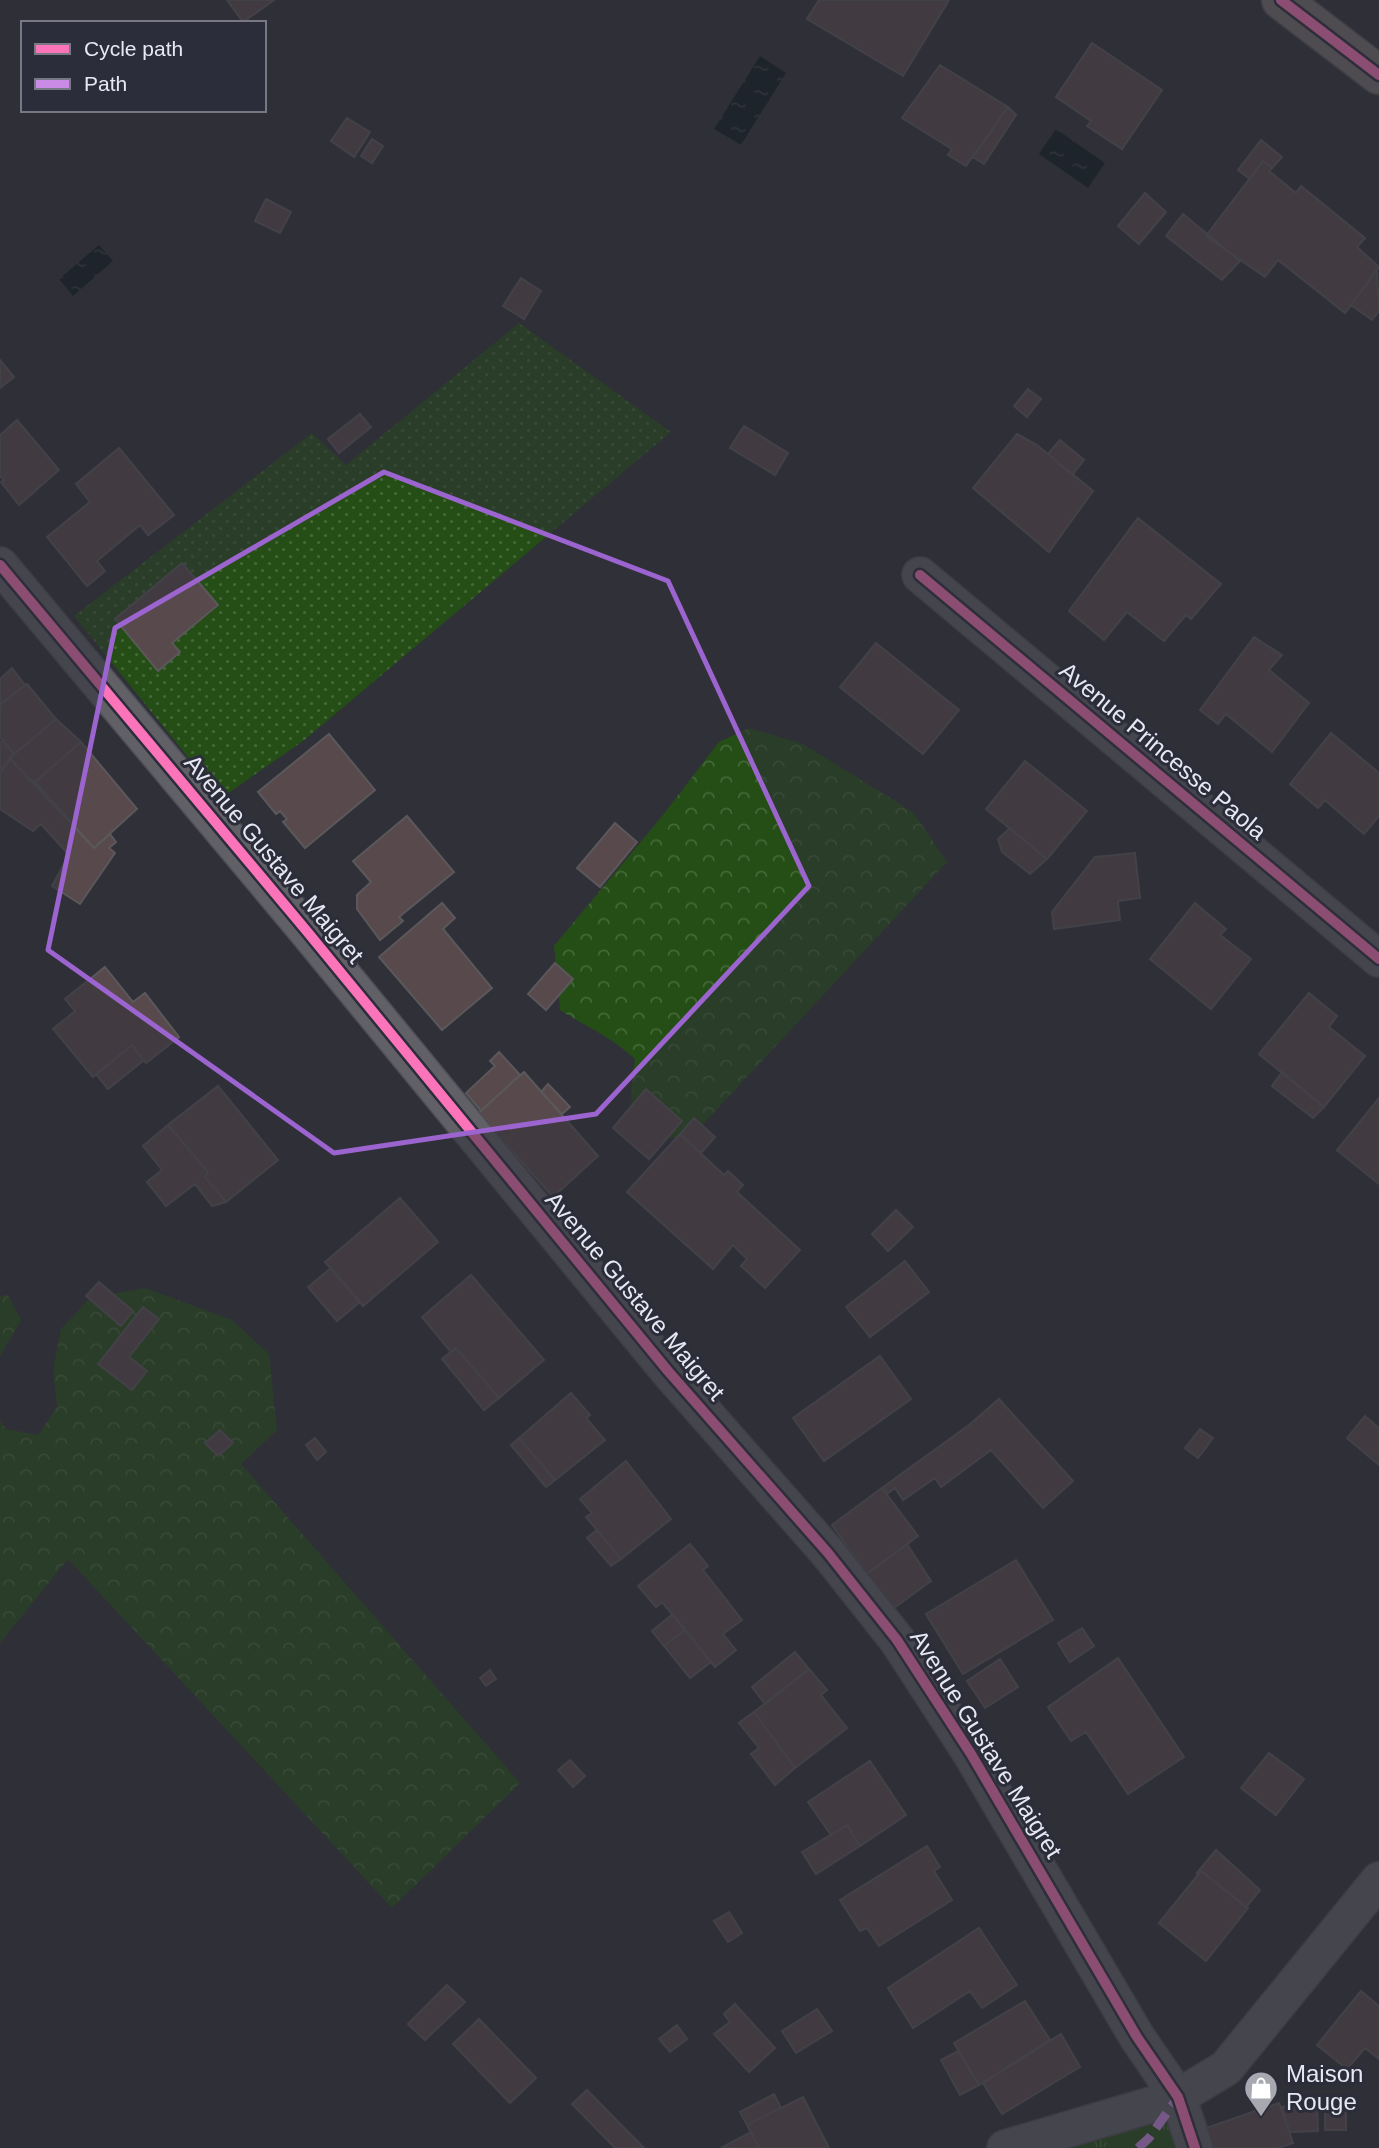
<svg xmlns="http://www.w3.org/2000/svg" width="1379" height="2148" font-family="Arial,sans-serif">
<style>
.grass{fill:url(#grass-dots)}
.forest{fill:url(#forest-crowns)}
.park{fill:url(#park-tufts)}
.water{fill:url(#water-ripples)}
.building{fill:#57494c;stroke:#5b585b;stroke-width:2}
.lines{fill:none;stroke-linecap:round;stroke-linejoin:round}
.minor-casing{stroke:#4e4e56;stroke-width:38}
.primary-casing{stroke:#4e4e56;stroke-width:41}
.minor{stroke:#606066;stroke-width:35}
.primary{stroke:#746d70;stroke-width:38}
.quiet{stroke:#ca8be6;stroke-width:9;stroke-dasharray:18 9;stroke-linecap:butt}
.cycleway-casing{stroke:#2c2d3b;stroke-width:15}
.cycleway{stroke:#fb73b8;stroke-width:10}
.marked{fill:none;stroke:#9b64ce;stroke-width:5;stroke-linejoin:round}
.labels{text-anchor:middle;stroke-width:6;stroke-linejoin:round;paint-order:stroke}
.street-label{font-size:24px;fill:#e7e8f1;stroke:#2c2d3b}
.poi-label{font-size:24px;fill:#e7e8f1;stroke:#2c2d3b;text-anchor:start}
</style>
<defs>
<pattern id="grass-dots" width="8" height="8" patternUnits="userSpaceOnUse" patternTransform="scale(1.75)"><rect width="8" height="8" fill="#244e15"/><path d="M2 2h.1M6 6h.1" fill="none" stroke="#446838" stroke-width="1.8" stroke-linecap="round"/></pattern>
<pattern id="forest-crowns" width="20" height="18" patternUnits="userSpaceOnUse" patternTransform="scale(1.75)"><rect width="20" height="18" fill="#244e15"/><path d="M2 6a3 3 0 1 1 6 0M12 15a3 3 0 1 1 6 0" fill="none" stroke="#446838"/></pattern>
<pattern id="park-tufts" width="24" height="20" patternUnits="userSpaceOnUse" patternTransform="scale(1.75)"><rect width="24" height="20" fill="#244e15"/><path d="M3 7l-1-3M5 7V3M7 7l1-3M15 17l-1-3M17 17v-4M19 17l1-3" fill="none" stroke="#446838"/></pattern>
<pattern id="water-ripples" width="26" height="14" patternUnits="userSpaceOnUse" patternTransform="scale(1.75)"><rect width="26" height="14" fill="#0a171d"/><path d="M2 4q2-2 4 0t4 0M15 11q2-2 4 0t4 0" fill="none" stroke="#2e393e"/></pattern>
</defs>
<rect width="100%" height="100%" fill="#303038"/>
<!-- grass -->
<path class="grass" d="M519,323L671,432L303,741L221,798L74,616L312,433L346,465Z"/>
<!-- forest -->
<path class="forest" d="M749,728L803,744L913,812L947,862L692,1136L658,1139L634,1127L631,1093L635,1059C613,1038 585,1026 560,1010L554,946L663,815L719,742Z
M145,1288L232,1320L269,1354L277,1430L241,1464L520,1783L392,1908L68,1559L0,1643V1421L6,1429L38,1435L57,1407L53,1370L61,1329L90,1298Z
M8,1295L21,1320L0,1356V1296Z"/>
<!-- park -->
<path class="park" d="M1178,2097L1195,2148H1005Z"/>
<!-- water -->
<path class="water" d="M760,56L786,73L741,145L714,129Z
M1056,129L1105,163L1088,188L1039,154Z
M99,245L113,261L73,296L59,279Z"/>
<!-- building -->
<path class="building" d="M227,0H274L243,22Z
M819,0H949L903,76L807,19Z
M1092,43L1162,90L1122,149L1087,126L1091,121L1056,97Z
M940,65L1008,107L966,166L948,155L952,149L902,118Z
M1008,107L1016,115L984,164L973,157Z
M347,118L370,132L354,157L331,141Z
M372,139L383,146L372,163L361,156Z
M1261,140L1282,157L1272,168L1263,161L1250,179L1238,170Z
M1263,161L1272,168L1269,171L1296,193L1301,186L1365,238L1357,247L1379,267L1345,313L1278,260L1265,277L1206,236Z
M1145,193L1166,212L1139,244L1118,226Z
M266,199L291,212L280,233L255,221Z
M1183,214L1240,261L1222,280L1166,236Z
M1377,269L1379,311L1372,320L1351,305Z
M521,278L541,291L524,319L503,306Z
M0,360L14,377L0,388Z
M1028,389L1041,399L1027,417L1014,406Z
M360,414L371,427L339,453L328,439Z
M17,420L59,470L19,505L1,482L4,480L0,476V435Z
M744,426L788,453L775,475L730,448Z
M1017,434L1037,445L1093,491L1049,552L973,488Z
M1060,440L1084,460L1072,475L1048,454Z
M119,448L174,515L148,535L140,525L97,561L105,571L87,586L47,537L90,502L76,484Z
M1138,518L1221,584L1191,619L1186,615L1164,641L1127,612L1104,640L1069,611Z
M182,563L218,605L172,643L180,652L158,671L115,619Z
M1254,637L1282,655L1269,670L1309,703L1272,752L1226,714L1218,724L1200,710Z
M876,643L959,710L923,754L840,687Z
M12,668L25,685L0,705V679Z
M27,684L56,719L14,754L0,737V705Z
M56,719L81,742L35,782L29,780L10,758Z
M1331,733L1379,773V816L1364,834L1325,800L1318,808L1290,784Z
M329,734L375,790L305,848L283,822L287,819L280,811L276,814L258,792Z
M2,740L14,754L0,773V743Z
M81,742L137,809L94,848L35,782Z
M10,758L94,848L110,834L116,842L109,848L115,853L80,904L52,886L69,855L41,824L33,831L0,809V773Z
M1025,761L1087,811L1047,859L986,809Z
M407,816L454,872L399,917L403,921L380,940L357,909V895L371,882L353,861Z
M615,823L637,842L600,887L577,868Z
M1010,828L1047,859L1030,874L1002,852L998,839Z
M1135,853L1140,898L1118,901L1120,920L1054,929L1052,912L1095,857Z
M442,903L455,918L443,929L492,988L442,1030L379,957Z
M1195,903L1226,929L1220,935L1251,959L1211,1009L1150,959Z
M555,963L573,979L546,1010L528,994Z
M105,967L133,1002L145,993L179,1037L146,1063L132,1045L93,1077L53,1029L75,1011L65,999Z
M1309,993L1337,1016L1329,1027L1365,1056L1324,1107L1259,1054Z
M132,1045L144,1060L108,1089L96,1074Z
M499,1052L520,1075L481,1111L466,1093L495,1066L490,1061Z
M524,1072L598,1156L553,1197L478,1113Z
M1282,1072L1324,1107L1313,1118L1272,1086Z
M548,1084L570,1107L562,1114L541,1092Z
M218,1086L278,1160L226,1202L205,1177L208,1172L168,1125Z
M646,1089L682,1121L649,1159L613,1128Z
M1379,1098V1184L1337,1150Z
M694,1118L715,1137L701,1153L680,1134Z
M168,1125L208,1172L205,1177L226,1202L212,1206L195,1184L166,1206L147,1182L162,1170L143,1146Z
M680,1134L724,1175L728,1171L743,1185L737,1192L800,1250L765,1288L741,1266L747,1259L733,1245L713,1269L627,1192Z
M400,1198L438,1242L363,1306L325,1262Z
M896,1210L913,1227L888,1251L872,1234Z
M905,1261L929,1292L870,1337L846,1307Z
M331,1268L360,1302L337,1321L308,1287Z
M471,1275L544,1360L499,1398L456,1348L451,1352L422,1317Z
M99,1282L133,1311L121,1326L86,1296Z
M143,1307L159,1319L129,1357L147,1371L132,1390L98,1364Z
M456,1348L499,1398L484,1410L442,1359Z
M880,1356L911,1399L824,1461L793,1418Z
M571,1393L590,1415L586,1418L605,1440L555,1480L519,1438Z
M999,1399L1073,1481L1043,1508L991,1450L941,1487L935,1478L903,1500L895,1488L887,1494L882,1488L969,1425Z
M1365,1416L1379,1428V1465L1347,1438Z
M1200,1429L1213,1438L1198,1458L1185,1448Z
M220,1430L233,1443L218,1456L205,1443Z
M315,1438L326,1452L317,1460L306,1445Z
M519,1438L555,1480L546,1487L511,1445Z
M626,1461L671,1519L621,1559L586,1517L592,1513L580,1499Z
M882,1488L918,1536L867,1574L832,1525Z
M597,1530L621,1559L611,1566L587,1538Z
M690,1544L708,1566L703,1570L742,1620L723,1634L736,1650L715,1667L662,1602L656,1607L638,1586Z
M907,1544L931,1581L894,1608L867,1574Z
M1016,1560L1053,1620L963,1674L926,1614Z
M673,1614L685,1630L664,1646L652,1631Z
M1082,1628L1094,1646L1070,1662L1058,1643Z
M685,1630L711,1662L690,1678L664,1646Z
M795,1652L809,1669L765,1704L752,1687Z
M1118,1658L1184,1757L1128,1794L1086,1732L1071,1741L1048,1707Z
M1000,1659L1018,1687L985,1708L967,1681Z
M809,1669L827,1690L821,1695L847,1728L795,1768L754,1712Z
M490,1670L496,1679L486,1686L480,1678Z
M754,1712L795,1768L775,1785L751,1754L759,1748L739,1723Z
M1269,1753L1304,1779L1276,1815L1241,1788Z
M570,1760L585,1776L573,1787L558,1770Z
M870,1761L906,1815L860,1846L847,1825L831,1835L808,1802Z
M847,1825L860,1846L816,1874L802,1852Z
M927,1846L940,1867L934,1871L952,1900L879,1946L867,1928L860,1931L840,1900Z
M1216,1850L1260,1890L1246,1907L1201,1871L1196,1874Z
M1201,1871L1248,1908L1206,1961L1159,1923Z
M729,1912L742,1933L728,1942L714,1921Z
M979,1928L1017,1985L982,2008L970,1991L913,2028L888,1988Z
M447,1985L465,2002L425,2040L408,2024Z
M1361,1991L1379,2006V2059L1365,2048L1347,2069L1317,2045Z
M1025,2001L1050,2040L979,2085L954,2043Z
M735,2004L775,2048L749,2072L714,2034L730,2022L724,2014Z
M817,2009L832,2031L796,2053L782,2031Z
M479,2019L536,2078L510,2103L453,2044Z
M677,2025L687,2039L670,2052L659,2039Z
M1061,2034L1080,2067L1002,2114L983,2083Z
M958,2051L979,2085L960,2095L941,2060Z
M587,2090L644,2148H615L572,2104Z
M774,2094L781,2108L747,2125L740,2112Z
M803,2097L829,2148H759L747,2125Z
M1279,2103L1293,2143L1278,2148H1214L1206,2128Z
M1317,2106L1318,2131L1290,2132L1281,2107Z
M1325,2106H1346V2130H1325Z
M751,2132L759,2148H721Z"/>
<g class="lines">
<!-- minor casing -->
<g class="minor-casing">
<path id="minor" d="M0,565L305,929L668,1371L828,1553L897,1640L971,1754L1137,2037L1178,2097L1195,2148
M920,575L1379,959
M1005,2148L1178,2097L1226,2068L1379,1880"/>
</g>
<!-- primary casing -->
<g class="primary-casing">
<path id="primary" d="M1281,0L1379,75"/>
</g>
<!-- minor -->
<use href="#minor" class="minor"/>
<!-- primary -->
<use href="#primary" class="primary"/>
<!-- quiet -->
<path class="quiet" d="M1138,2148L1149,2138L1178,2097"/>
<!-- cycleway casing -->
<g class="cycleway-casing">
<path id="cycleway" d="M1281,0L1379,75
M0,565L305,929L668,1371L828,1553L897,1640L971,1754L1137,2037L1178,2097L1195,2148
M920,575L1379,959"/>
</g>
<!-- cycleway -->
<use href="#cycleway" class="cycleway"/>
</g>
<!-- marked area -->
<path d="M0 0H1379V2148H0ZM384,472L668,581L809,886L596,1114L334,1153L48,950L115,628Z" fill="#303038" fill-opacity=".55" fill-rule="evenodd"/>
<path class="marked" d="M384,472L668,581L809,886L596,1114L334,1153L48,950L115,628Z"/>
<!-- icons -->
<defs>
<g id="shop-pin" transform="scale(1.75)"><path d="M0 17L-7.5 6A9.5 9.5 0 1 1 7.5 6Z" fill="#a7a8b0" stroke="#2c2d3b"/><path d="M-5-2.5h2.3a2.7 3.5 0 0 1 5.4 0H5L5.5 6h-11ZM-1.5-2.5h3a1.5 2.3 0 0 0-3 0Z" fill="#fff"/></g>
</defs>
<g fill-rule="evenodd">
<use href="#shop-pin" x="1261" y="2088"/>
</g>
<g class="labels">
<!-- street labels -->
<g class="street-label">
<text transform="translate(1163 751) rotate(40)" y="8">Avenue Princesse Paola</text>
<text transform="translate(274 859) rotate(50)" y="8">Avenue Gustave Maigret</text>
<text transform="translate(635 1296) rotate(50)" y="8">Avenue Gustave Maigret</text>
<text transform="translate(986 1744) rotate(58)" y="8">Avenue Gustave Maigret</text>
</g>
<!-- poi labels -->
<g class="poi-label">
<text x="1286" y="2082">Maison<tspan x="1286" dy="28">Rouge</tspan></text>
</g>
</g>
<!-- legend -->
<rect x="21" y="21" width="245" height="91" fill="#2c2d3b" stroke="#777884" stroke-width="2"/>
<rect x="35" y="44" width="35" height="10" fill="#fb73b8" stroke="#777884" stroke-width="2"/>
<text x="84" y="56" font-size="21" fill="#e7e8f1">Cycle path</text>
<rect x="35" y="79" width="35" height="10" fill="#ca8be6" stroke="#777884" stroke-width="2"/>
<text x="84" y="91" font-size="21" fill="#e7e8f1">Path</text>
</svg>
